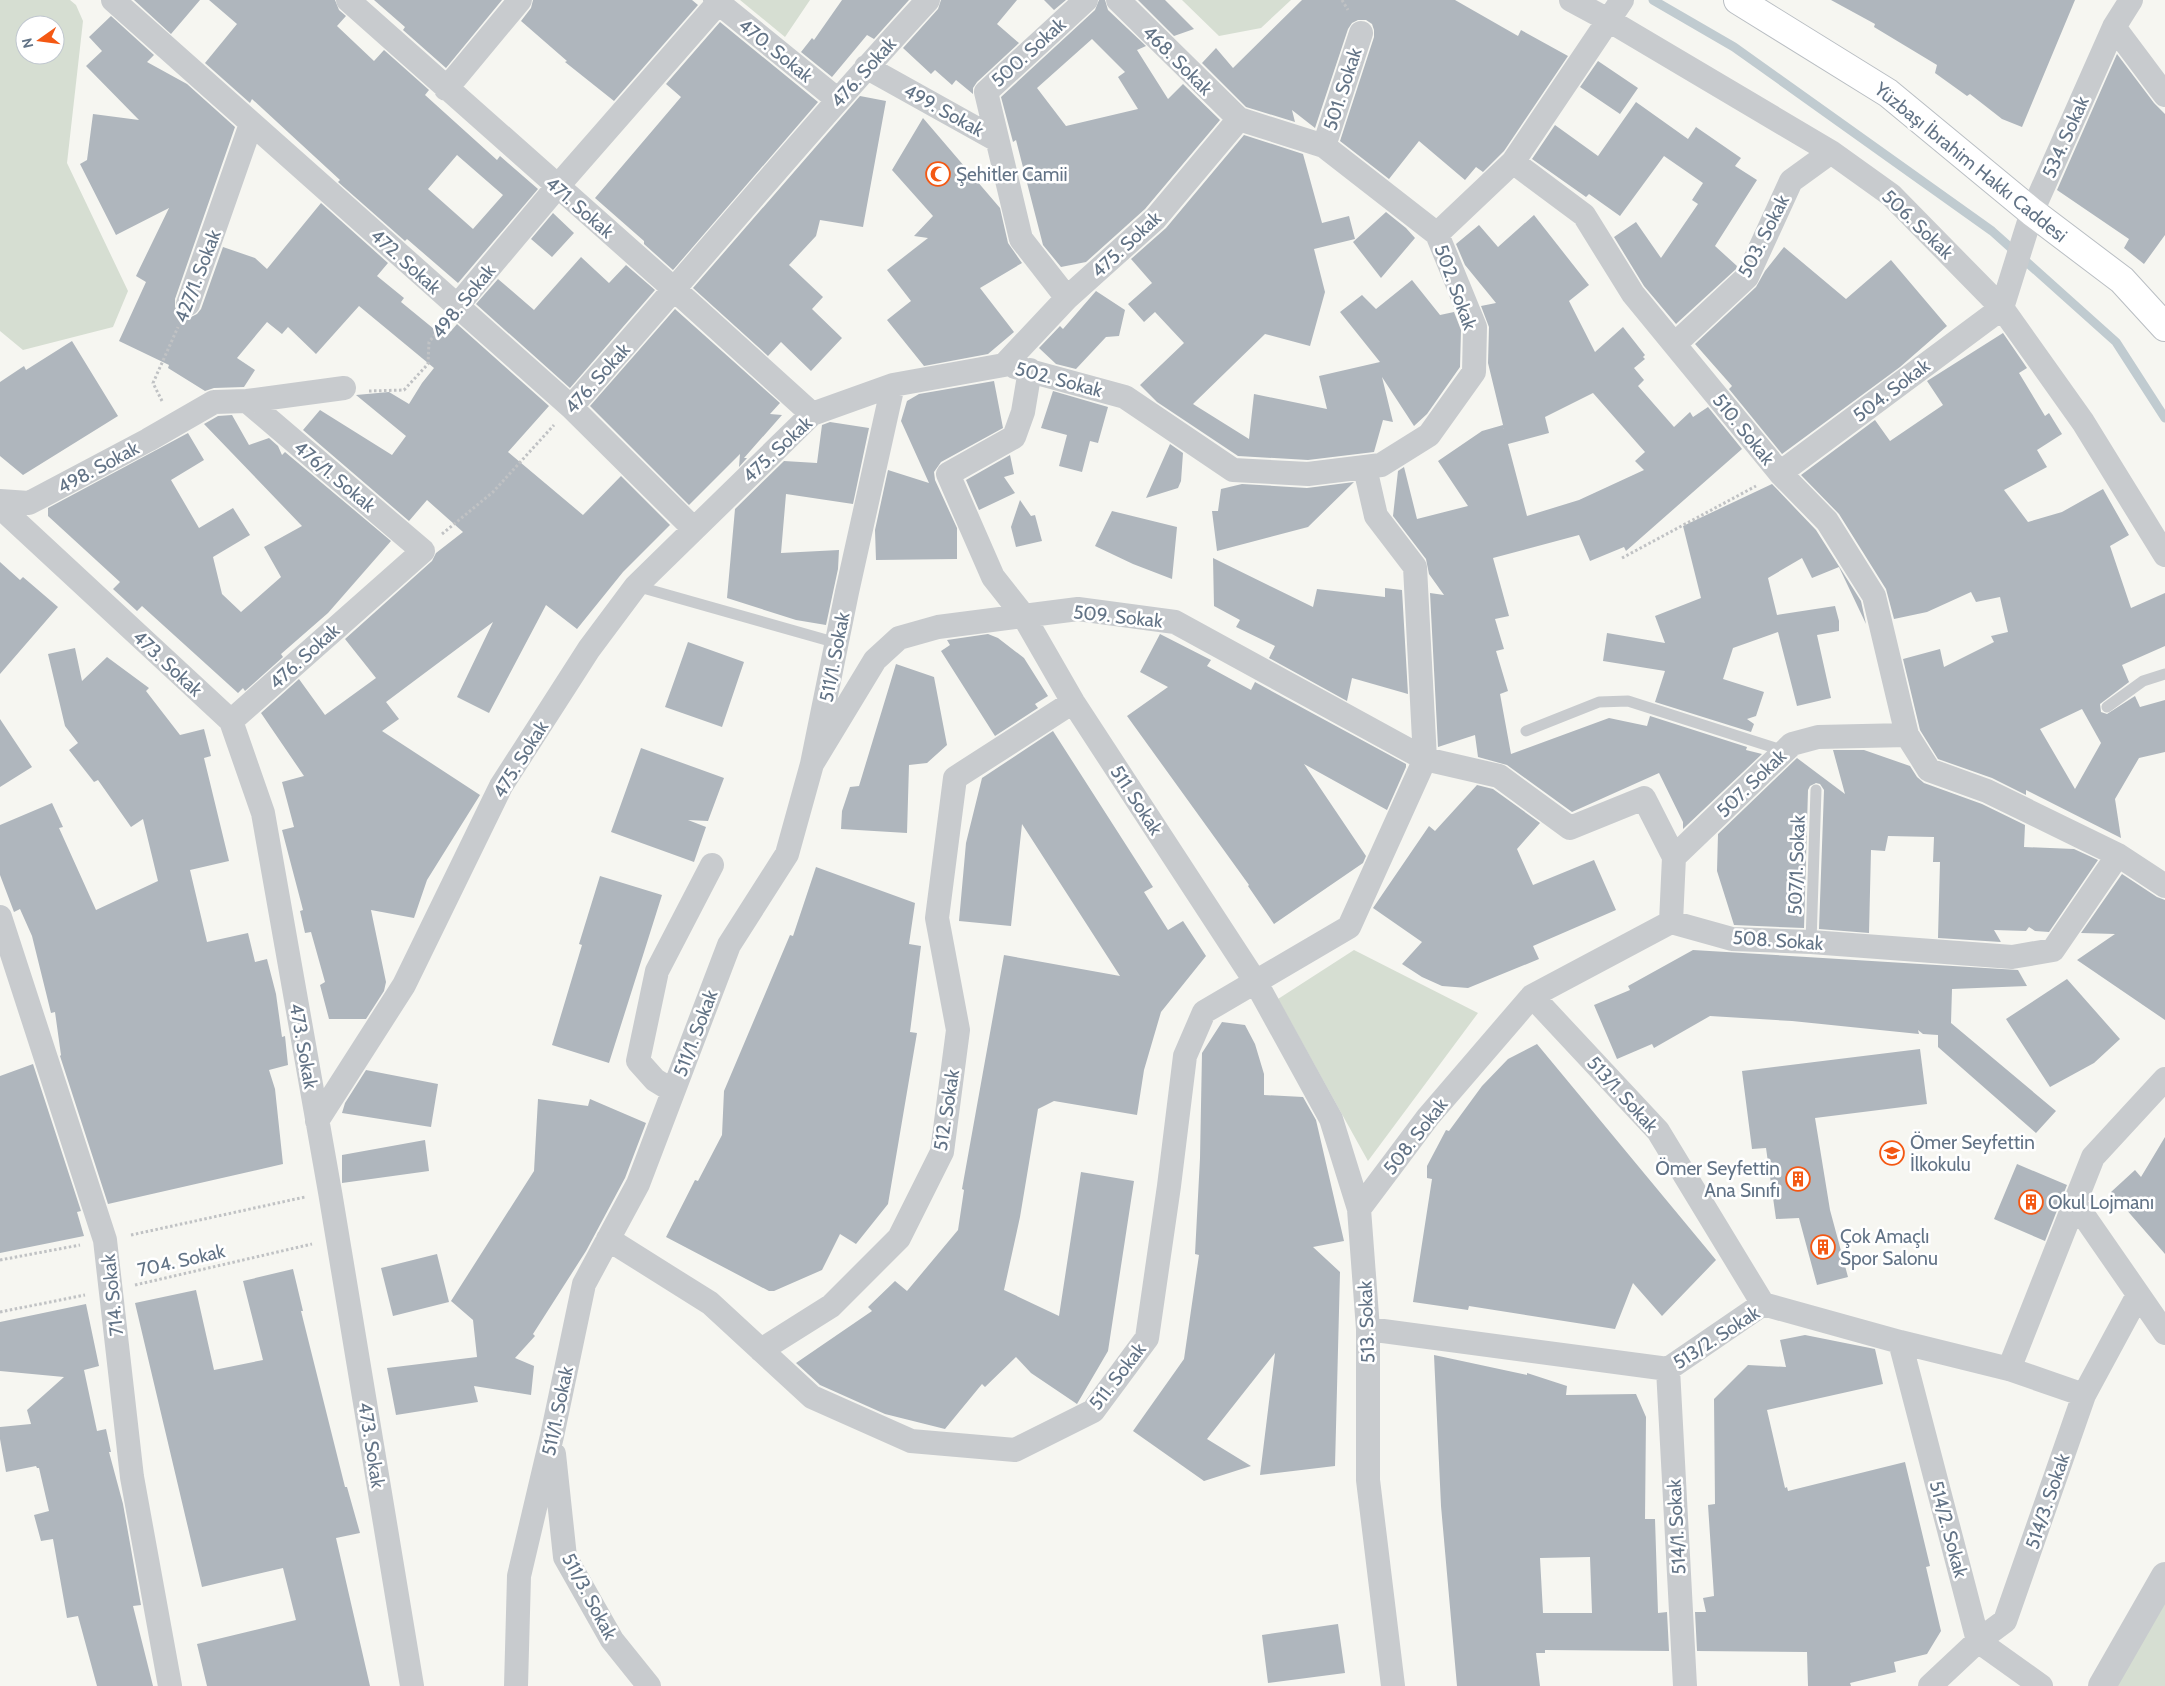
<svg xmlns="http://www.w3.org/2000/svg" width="2165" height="1686" font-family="Cabin,sans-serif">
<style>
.green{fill:#d6ded2;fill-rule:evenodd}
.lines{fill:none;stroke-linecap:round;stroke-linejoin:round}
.stream{stroke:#c0cbd0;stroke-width:9}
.building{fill:#afb6bd;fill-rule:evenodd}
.secondary-casing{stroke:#b9bec3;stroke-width:30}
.path{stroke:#c0c2c4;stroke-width:3;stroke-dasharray:2.5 2.5;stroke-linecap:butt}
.service{stroke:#c8cbce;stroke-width:11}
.minor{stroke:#c8cbce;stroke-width:24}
.tertiary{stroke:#c8cbce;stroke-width:28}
.secondary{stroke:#fff;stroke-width:28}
.labels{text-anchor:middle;stroke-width:5;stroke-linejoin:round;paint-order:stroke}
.street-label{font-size:19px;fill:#627386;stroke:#fff}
.poi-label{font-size:19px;fill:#627386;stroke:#fff;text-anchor:start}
</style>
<rect width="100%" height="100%" fill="#f6f6f1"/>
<!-- green -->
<path class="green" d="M0,0H70L76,5L83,21L67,163L128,291L113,327L23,350L0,331ZM25,25H55V55H25Z
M740,0H810L785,37Z
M1182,0H1291L1261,28L1219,36Z
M1354,950L1478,1013L1368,1161L1278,999Z
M2165,1601V1686H2114Z"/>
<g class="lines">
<!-- stream -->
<path class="stream" d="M1653,0L1734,47L1992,231L2116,342L2165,418"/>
</g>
<!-- building -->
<path class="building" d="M134,0H200L171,34Z
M209,0H335L339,10L346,16L337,26L374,61L384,50L429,90L425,95L497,160L500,156L538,189L458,283L407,239L405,241L338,182L340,180L252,99L250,103L205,63L237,24ZM457,155L503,195L473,229L428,189Z
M374,0H502L446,68L403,30L405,27Z
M533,0H692L698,5L614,101L565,62L567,61L521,21L531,8Z
M842,0H909L874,39L867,35L832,77L801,52L812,38L814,40Z
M941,0H1017L997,24L1019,43L977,82L973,88V94L956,80L952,85L935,70L931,74L903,48L938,9Z
M1044,0H1066L1054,10Z
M1099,0H1105L1108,10L1146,46L1137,50L1168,99L1183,84L1220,120L1145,209L1086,262L1061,267L1043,245L1016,140L1013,142L1001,97L1095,10ZM1092,39L1125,72L1118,77L1138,109L1066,126L1037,88Z
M1138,0H1165L1194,29L1174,36Z
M1302,0H1455L1518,36L1521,30L1568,56L1504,151L1483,172L1476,167L1465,180L1419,141L1389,179L1340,141L1374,37V30L1372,24L1366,20H1358L1352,23L1348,29L1315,128L1292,110L1295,122L1246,107L1202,63L1216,48L1233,68Z
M1831,0H2075L2022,127L2002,119L1970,94L1967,96L1935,73L1937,65L1874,27L1875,24Z
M111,16L154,55L147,62L187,84L235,127L175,299V307L178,313L184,317H191L197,314L201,309L223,247L255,258L267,269L321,203L388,263L377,276L404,298L401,302L445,338L457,324L549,406L508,452L583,515L621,476L670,525L623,572L577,629L546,605L489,713L457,697L493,622L386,702L399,719L382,731L480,795L427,880L414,918L371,910L386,982L384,991L366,1019H329L320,985L325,982L311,932L305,933L300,911L303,910L282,830L294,827L282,782L304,776L261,713L299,679L325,715L376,678L345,639L432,561L436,553L463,532L427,500L409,521L303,430L320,410L392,455L406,436L356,395L389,392L409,404L422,383L434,368L359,306L316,354L288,327L282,334L267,322L237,358L255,370L244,387L214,388L205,391L168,368L169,365L119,341L146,282L136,276L169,208L116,235L80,164L87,160L93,114L139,120L86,66L102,51L89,37Z
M720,22L818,102L673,270L644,244V241L595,198L681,97L666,84Z
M2117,54L2154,103L2165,114V235L2144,264L2124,248L2129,239L2057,190Z
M1598,61L1638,88L1620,114L1580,87Z
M860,96L886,101L863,227L820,220L816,236L789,265L823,297L812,309L842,338L811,371L781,342L768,356L693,288Z
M1636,102L1688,139L1696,127L1741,158L1735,166L1757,180L1715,246L1737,266L1736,269L1676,324L1644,286L1614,237L1636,222L1661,258L1698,204L1692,200L1703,183L1664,156L1620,216L1589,194L1586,197L1532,159L1555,125L1598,156Z
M923,118L1000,208L1008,243L1022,263L980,288L1014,332L988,354L924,366L887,320L911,301L887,270L928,238L914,236L933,216L892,170Z
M1244,135L1303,154L1322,223L1349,216L1355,239L1314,249L1325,292L1310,346L1265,334L1193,404L1249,439L1254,394L1327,409L1319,376L1380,362L1340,312L1362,295L1376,309L1412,280L1440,315L1454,312L1461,330L1460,367L1427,414L1414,426L1382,377L1393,422L1383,420L1374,452L1308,460L1238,456L1157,402L1140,385L1184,343L1155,312L1144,322L1128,304L1152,283L1131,259L1166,228Z
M1386,212L1406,228L1415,238L1381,278L1353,242Z
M553,213L574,233L552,257L531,239Z
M1534,215L1589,285L1569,301L1595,352L1623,327L1645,355L1643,357L1645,359L1634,368L1644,380L1638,386L1674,427L1690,412L1693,417L1708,407L1742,449L1626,551L1624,547L1590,561L1579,535L1493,558L1509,616L1495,619L1504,649L1496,651L1508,691L1500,694L1511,754L1609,718L1647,726L1650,716L1747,747L1746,750L1762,754L1683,829V822L1659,773L1572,812L1507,765L1478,757L1475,735L1438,747L1430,593L1444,595L1429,574L1426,559L1393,516L1398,471L1404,467L1417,519L1468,506L1438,461L1482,431L1503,425L1504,429L1488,363L1489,327L1481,306L1496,303L1465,265L1456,244L1479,225L1498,247ZM1593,393L1645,452L1635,461L1644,470L1579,500L1527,516L1508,444L1549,433L1545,417Z
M1784,247L1846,299L1891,260L1947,326L1900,367L1782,454L1729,389L1732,386L1695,344L1756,287L1765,271Z
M581,257L609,283L626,265L655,290L570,388L476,304L498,279L534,310Z
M1096,291L1125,310L1119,336L1106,337L1076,369L1056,364L1039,348L1060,326L1063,329Z
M675,309L780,403L770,414L782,415L744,458H747L739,467L740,454L689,505L590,406Z
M2003,333L2027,368L2019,373L2045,416L2049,413L2062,434L2037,450L2047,467L2004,490L2028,522L2062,512L2103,489L2129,535L2110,546L2131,608L2165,593V646L2122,665L2129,682L2100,704L2101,712L2107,714L2135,696L2140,707L2165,700V752L2139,758L2115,799L2121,838L2026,790V795L1992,778L1938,759L1920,730L1903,659L1940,649L1944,667L1994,642L1991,636L2008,632L2000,597L1976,602L1971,592L1927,612L1894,619L1886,589L1839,514L1801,475L1875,420L1890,441L1943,405L1927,381ZM2082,709L2101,743L2075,789L2040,729Z
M72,341L118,416L23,475L0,456V382L24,366L26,370Z
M994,381L1003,428L941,462L934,472L935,480L957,528V559L876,560L875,530L888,470L929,483L901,421L907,401L919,394Z
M1053,391L1108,407L1098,443L1090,441L1082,472L1059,466L1067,435L1041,428Z
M232,415L249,445L269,438L278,446L282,455L285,452L391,541L328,613L281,654L283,657L245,691L243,688L238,693L142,606L137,611L113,589L120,582L48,516V508L188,433L204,460L171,480L199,528L233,508L250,535L213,557L222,594L241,612L281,577L264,547L302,526L204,424L218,416Z
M830,422L869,428L853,504L786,494L781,553L839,550L838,569L826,625L796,620L727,598L735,509L784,461L817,463L822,425Z
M1170,444L1183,453L1181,481L1178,488L1146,498Z
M1010,455L1014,474L1004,477L1015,493L979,510L966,480Z
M1354,482L1308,527L1217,551L1212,511H1218L1221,489L1242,484L1307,488Z
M1772,484L1816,530L1861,601L1866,624L1839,567L1812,578L1802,558L1768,578L1777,615L1835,606L1839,621V631L1817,635L1831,698L1797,706L1778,632L1733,648L1723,679L1764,692L1756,716L1747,719L1754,724L1751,732L1655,702L1665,671L1603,661L1607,633L1665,643L1655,616L1701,598L1683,526Z
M1020,500L1031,516L1035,515L1042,541L1016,547L1011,527Z
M1112,511L1177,527L1172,579L1133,564L1095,546Z
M1213,558L1313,607L1317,589L1385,597V588L1402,590L1408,694L1352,678L1347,701L1269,658L1275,646L1236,627L1240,620L1214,606Z
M0,562L20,580L23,577L58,607L0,674Z
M988,634L998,638L1024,658L1048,696L1035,704L1038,708L995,736L941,651L950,645L947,640Z
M1160,634L1211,660L1207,666L1251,690L1255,682L1406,764V767L1387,810L1304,764L1366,856L1363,863L1274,924L1248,886L1249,885L1127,716L1168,687L1140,672Z
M688,642L744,662L722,727L665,707Z
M75,648L82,681L107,657L149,688L146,691L180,735L204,729L211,756L204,758L229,861L190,870L207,942L248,933L255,962L267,959L276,994L282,1037L285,1036L288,1065L269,1070L275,1089L283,1164L108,1204L60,1056L61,1055L55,1012L51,1013L32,936L20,909L14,912L0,875V825L52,803L63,827L59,828L96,910L158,881L143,819L131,827L98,780L94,782L69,750L78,743L65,726L48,654Z
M896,664L934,677L947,745L927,763L909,765L907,833L841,829L842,811L850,787L859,786Z
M0,719L32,767L0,787Z
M1053,731L1153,887L1144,892L1168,930L1183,921L1206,956L1161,1012L1144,1070L1137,1115L1054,1101L1038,1109L1020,1217L1004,1290L1059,1316L1081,1172L1134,1181L1108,1351L1077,1404L1031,1373L1016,1357L985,1387L982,1384L945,1429L885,1414L820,1385L796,1363L872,1311L868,1307L895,1281L907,1291L958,1230L964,1190L962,1189L1004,955L1120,976L1022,824L1011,926L959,921L966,843L982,778Z
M641,748L724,778L708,821L688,820L706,827L694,862L611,832Z
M1833,750H1864L1910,766L1917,777L1924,783L1982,804L2025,825L2024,847L2074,849L2098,860L2049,932L2035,931L2029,927L2026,931L1994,930L2001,942L1938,938L1940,862H1933L1934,837L1888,836L1885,851L1871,850L1869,933L1819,929L1824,790L1820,784L1816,783L1810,786L1808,790L1804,928L1734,925L1717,871L1718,834L1797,758L1845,794Z
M1477,785L1493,789L1540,823L1517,849L1533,885L1594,860L1616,910L1533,946L1539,959L1468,988L1442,986L1422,977L1402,964L1422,942L1373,908L1429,826L1435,831Z
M816,867L915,903L909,944L921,946L910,1032L917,1033L888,1204L856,1244L840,1234L822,1270L774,1291H769L666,1237L695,1180L698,1181L722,1135L724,1091L790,935L793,936Z
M2122,874L2157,897L2165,900V1020L2077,960L2115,934L2081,933Z
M600,876L662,895L609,1063L552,1045L582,945L579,944Z
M1693,950L2018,970L2027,986L1952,989L1951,1023L2056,1111L2036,1133L1938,1047V1035L1923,1034L1918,1030L1919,1034L1792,1021L1710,1016L1654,1048L1652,1044L1617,1059L1594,1005L1630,990L1628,986Z
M2067,979L2120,1039L2094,1063L2050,1087L2006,1019Z
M1222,1022L1245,1025L1255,1044L1264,1074V1095L1303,1097L1316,1120L1344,1241L1313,1247L1340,1272L1335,1466L1260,1475L1275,1353L1207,1439L1251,1466L1204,1481L1133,1431L1184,1359L1199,1255L1195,1254L1200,1158L1202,1053Z
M1537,1044L1716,1260L1662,1316L1633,1283L1615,1329L1469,1306L1468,1310L1413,1302L1432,1179L1427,1178V1166L1446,1130L1449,1131L1482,1086L1508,1059Z
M1920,1049L1927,1104L1815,1118L1830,1210L1848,1277L1817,1285L1799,1218L1776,1219L1766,1148L1752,1149L1742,1071Z
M33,1064L81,1211L77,1212L84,1236L0,1253V1076Z
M366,1070L438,1084L431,1127L342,1113L345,1103Z
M538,1099L588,1106L590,1099L646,1123L625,1178L586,1251L533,1334L535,1336L515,1358L534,1366L531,1395L474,1386L478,1402L396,1415L387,1368L477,1357L473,1320L451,1301L534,1171Z
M2165,1137V1254L2111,1192L2135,1170L2141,1177Z
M425,1140L429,1171L342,1183V1155Z
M2017,1164L2067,1185L2045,1241L1994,1219Z
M437,1254L449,1302L393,1316L381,1268Z
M293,1269L303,1311H301L345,1487H347L360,1533L336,1538L370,1686H207L197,1644L296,1620L283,1568L202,1587L135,1303L196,1290L214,1370L263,1360L243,1281Z
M86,1304L99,1366L84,1370L97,1431L106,1429L111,1452H109L123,1504L141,1605L133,1606L153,1686H97L78,1616L67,1618L53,1539L41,1541L34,1515L49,1511L39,1468H37L36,1466L6,1472L0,1439V1427L31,1424L27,1410L64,1377L0,1371V1322Z
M1805,1335L1875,1349L1883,1384L1767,1410L1785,1488L1787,1487L1788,1491L1905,1462L1930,1566L1926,1567L1941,1631L1927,1654L1894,1662L1896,1672L1850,1683L1851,1686H1808L1807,1652L1697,1651L1695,1612H1706L1703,1598L1714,1596L1708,1505L1715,1504L1714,1399L1748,1365L1786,1367L1780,1340Z
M1434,1355L1527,1375V1373L1567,1386L1566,1395L1636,1394L1646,1417L1645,1519H1655L1658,1613L1667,1612L1669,1651L1545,1650V1653H1536L1540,1686H1457L1441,1506ZM1590,1557L1592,1613H1543L1540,1558Z
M1338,1624L1345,1673L1268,1683L1262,1635Z"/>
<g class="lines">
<!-- secondary casing -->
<g class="secondary-casing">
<path id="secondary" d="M1738,0L1888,93L2032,212L2122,280L2165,327"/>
</g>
<!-- path -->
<path class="path" d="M1342,0L1348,10
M369,391L404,390L428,364L429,342L441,327
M162,401L153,383L178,327
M442,534L493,492L554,425
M1622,558L1756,486
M131,1235L305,1197
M0,1260L80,1245
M135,1285L312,1244
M0,1312L85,1295"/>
<!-- service -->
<path class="service" d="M636,586L837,643
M2107,707L2143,681L2165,674
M1526,731L1599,702L1628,701L1785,751
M1811,942L1816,790"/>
<!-- minor -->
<path class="minor" d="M113,0L571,407L694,529
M348,0L675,290L812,414
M715,0L838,100
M1571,0L1610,21L1831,152L1891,195L2002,308L2083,422L2165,555
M2114,27L2165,95
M866,67L997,140
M446,89L520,0
M1324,146L1361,33
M1513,162L1584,215L1633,294L1780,473L1827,521L1874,596L1907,735
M1437,234L1513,162L1622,0
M1067,298L1021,239L986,92L1086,0
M188,304L251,124
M457,306L557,187L718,3
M1675,344L1747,277L1791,181L1831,152
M1015,367L1125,397L1233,470L1308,474L1381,465L1429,435L1474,372L1475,327L1437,234L1324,146L1239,119L1118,0
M1030,370L1023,412L1014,437L948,474L993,577L1023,615L1073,702L1255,981L1331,1119L1359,1209L1368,1329V1480L1393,1686
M571,407C691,272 806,132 928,0
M1780,473L2002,308L2032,212L2114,27L2131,0
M0,501L29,503L148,440L214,402L247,401L344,388
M0,507L231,721L263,813L330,1192L412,1686
M231,721L423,551L247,401
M812,764L875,660L899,638L938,627L1078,609L1175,622L1425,759L1499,776L1570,828L1644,798L1674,857L1792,744L1818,737L1907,735L1929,770L1987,791L2118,855L2165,886
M0,917L105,1240L132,1477L170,1686
M1671,922L1674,857
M1532,996L1658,1131L1763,1304
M673,1091L655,1080L638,1061L657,971L712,865
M317,1121L404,985L501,786L589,649L636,586L812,414L893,385L1004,365L1067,298L1155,219L1239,119
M2075,1203L2165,1333
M1359,1209L1428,1117L1532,996L1671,922L1732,939L1811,942L2012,957L2053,950L2118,855
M608,1239L710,1303L812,1397L911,1441L1015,1450L1093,1411L1147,1338L1169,1186L1185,1056L1204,1012L1349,927L1425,759L1415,567L1376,516L1365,468
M1368,1329L1668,1369L1763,1304L1900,1342L2009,1369L2084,1395
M1900,1342L1978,1641L2041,1686
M761,1350L831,1306L899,1238L942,1152L958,1030L937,918L955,778L1073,702
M1668,1369L1685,1686
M2009,1369L2093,1157L2165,1079
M554,1454L565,1557L612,1640L649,1686
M516,1686L519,1576L552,1436L584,1284L638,1184L729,945L787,854L812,764L847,592L893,385
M1930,1686L1978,1641L2005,1621L2084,1395L2138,1295"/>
<!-- tertiary -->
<path class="tertiary" d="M2102,1686L2165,1576"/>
<!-- secondary -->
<use href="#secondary" class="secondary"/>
</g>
<!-- icons -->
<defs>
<g id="mosque-ring" transform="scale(1.25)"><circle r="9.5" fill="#fff" stroke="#f45813" stroke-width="1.5"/><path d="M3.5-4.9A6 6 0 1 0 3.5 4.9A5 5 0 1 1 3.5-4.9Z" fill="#f45813"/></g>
<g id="school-ring" transform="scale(1.25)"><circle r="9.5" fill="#fff" stroke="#f45813" stroke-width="1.5"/><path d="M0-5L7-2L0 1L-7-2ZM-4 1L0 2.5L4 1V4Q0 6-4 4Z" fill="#f45813"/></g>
<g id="building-ring" transform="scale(1.25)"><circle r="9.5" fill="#fff" stroke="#f45813" stroke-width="1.5"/><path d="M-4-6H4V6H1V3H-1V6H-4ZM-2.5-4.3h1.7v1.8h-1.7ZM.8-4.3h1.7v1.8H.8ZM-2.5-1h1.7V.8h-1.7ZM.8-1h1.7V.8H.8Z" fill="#f45813"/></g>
</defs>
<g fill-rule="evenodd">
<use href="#mosque-ring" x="938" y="174"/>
<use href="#school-ring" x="1892" y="1153"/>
<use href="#building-ring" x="1798" y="1179"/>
<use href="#building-ring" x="2031" y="1202"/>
<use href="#building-ring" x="1823" y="1247"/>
</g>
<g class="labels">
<!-- street labels -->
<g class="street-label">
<text transform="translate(776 50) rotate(39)" y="7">470. Sokak</text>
<text transform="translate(1028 52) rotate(-42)" y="7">500. Sokak</text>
<text transform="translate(1178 60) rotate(45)" y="7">468. Sokak</text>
<text transform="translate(863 72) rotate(-48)" y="7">476. Sokak</text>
<text transform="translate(1342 89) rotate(-72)" y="7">501. Sokak</text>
<text transform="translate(944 110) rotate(29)" y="7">499. Sokak</text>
<text transform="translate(2065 137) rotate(-66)" y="7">534. Sokak</text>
<text transform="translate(1971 162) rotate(39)" y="7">Yüzbaşı İbrahim Hakkı Caddesi</text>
<text transform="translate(580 207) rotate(41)" y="7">471. Sokak</text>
<text transform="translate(1918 224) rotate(44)" y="7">506. Sokak</text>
<text transform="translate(1763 236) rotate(-63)" y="7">503. Sokak</text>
<text transform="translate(1126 244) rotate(-43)" y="7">475. Sokak</text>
<text transform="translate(406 261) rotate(42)" y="7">472. Sokak</text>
<text transform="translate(197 276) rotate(-69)" y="7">427/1. Sokak</text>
<text transform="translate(1456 287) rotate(70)" y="7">502. Sokak</text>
<text transform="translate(463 301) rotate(-51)" y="7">498. Sokak</text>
<text transform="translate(597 378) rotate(-48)" y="7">476. Sokak</text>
<text transform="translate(1059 379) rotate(15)" y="7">502. Sokak</text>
<text transform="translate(1891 390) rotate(-37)" y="7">504. Sokak</text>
<text transform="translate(1744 429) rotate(51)" y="7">510. Sokak</text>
<text transform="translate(777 449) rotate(-43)" y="7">475. Sokak</text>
<text transform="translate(98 467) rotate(-28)" y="7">498. Sokak</text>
<text transform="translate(335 476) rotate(40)" y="7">476/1. Sokak</text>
<text transform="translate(1118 616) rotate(6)" y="7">509. Sokak</text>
<text transform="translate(304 656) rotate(-42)" y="7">476. Sokak</text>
<text transform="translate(834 657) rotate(-79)" y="7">511/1. Sokak</text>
<text transform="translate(168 663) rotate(43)" y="7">473. Sokak</text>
<text transform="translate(520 759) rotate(-58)" y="7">475. Sokak</text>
<text transform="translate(1751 783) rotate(-44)" y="7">507. Sokak</text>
<text transform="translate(1137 800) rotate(57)" y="7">511. Sokak</text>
<text transform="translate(1796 865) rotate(-88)" y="7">507/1. Sokak</text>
<text transform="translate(1778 940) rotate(4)" y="7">508. Sokak</text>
<text transform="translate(695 1033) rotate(-69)" y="7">511/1. Sokak</text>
<text transform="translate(304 1046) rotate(80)" y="7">473. Sokak</text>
<text transform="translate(1623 1094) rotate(48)" y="7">513/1. Sokak</text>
<text transform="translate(946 1110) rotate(-81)" y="7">512. Sokak</text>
<text transform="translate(1415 1136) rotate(-52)" y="7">508. Sokak</text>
<text transform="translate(181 1260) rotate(-13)" y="7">704. Sokak</text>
<text transform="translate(112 1295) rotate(-96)" y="7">714. Sokak</text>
<text transform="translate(1366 1322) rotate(-92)" y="7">513. Sokak</text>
<text transform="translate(1716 1337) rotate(-33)" y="7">513/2. Sokak</text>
<text transform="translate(1117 1376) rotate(-52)" y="7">511. Sokak</text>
<text transform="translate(557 1411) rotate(-78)" y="7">511/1. Sokak</text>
<text transform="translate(372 1445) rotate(81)" y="7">473. Sokak</text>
<text transform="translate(2047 1501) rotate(-71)" y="7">514/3. Sokak</text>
<text transform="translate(1676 1527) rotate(-93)" y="7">514/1. Sokak</text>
<text transform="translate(1949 1529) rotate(75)" y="7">514/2. Sokak</text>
<text transform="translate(590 1596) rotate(62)" y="7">511/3. Sokak</text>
</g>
<!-- poi labels -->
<g class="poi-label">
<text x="956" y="181">Şehitler Camii</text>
<text x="1910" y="1149">Ömer Seyfettin<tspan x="1910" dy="22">İlkokulu</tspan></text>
<text x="1780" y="1175" text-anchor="end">Ömer Seyfettin<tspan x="1780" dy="22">Ana Sınıfı</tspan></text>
<text x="2048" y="1209">Okul Lojmanı</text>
<text x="1840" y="1243">Çok Amaçlı<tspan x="1840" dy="22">Spor Salonu</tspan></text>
</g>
</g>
<!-- north arrow -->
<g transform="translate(40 40) rotate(256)"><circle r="24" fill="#ffffff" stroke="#c0c7cf"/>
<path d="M0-4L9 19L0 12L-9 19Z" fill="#f45813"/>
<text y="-8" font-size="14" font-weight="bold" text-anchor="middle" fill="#627386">N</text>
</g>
</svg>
